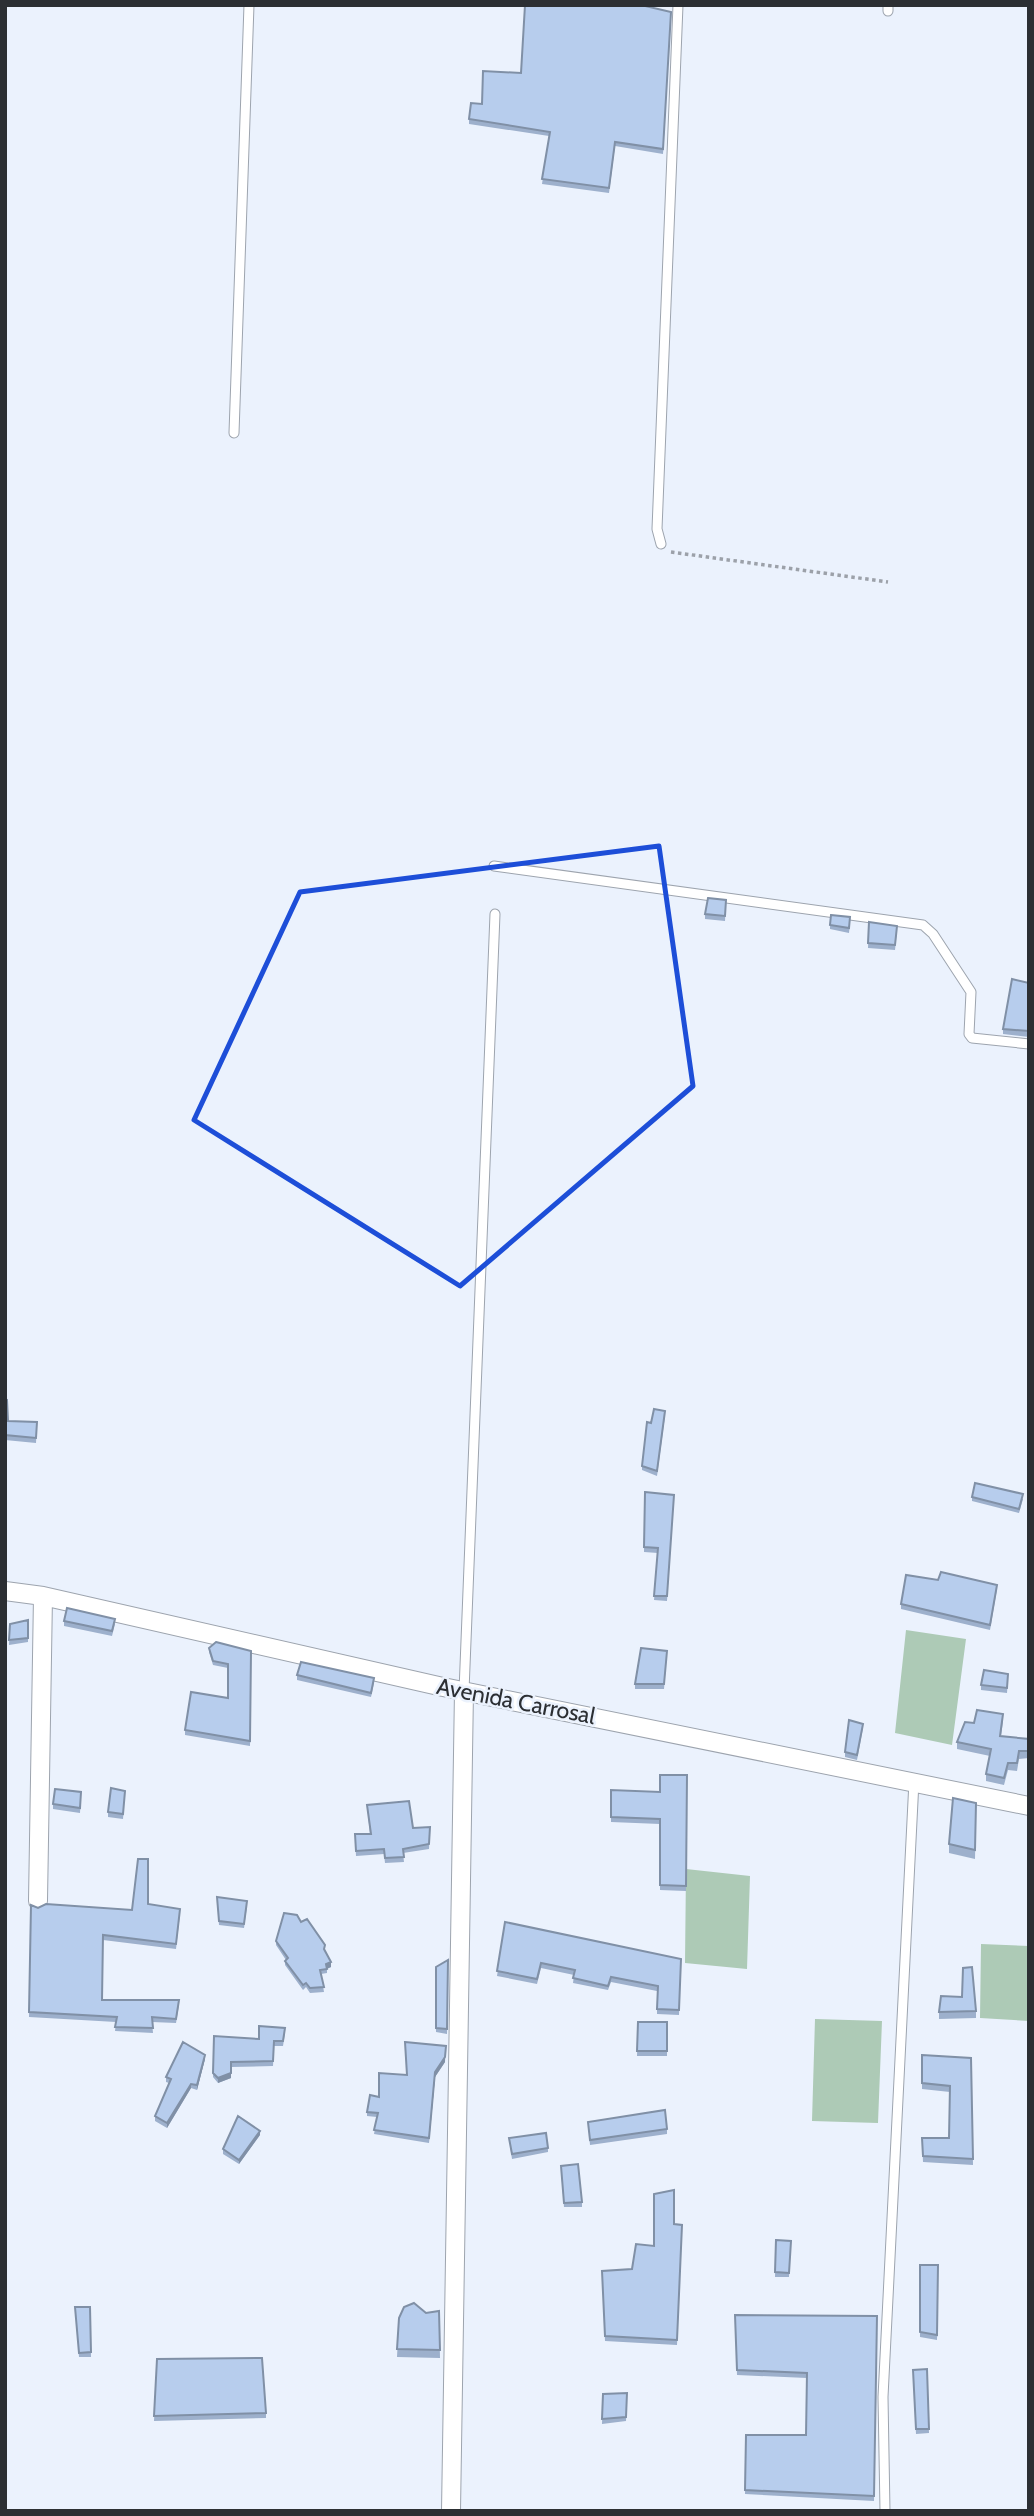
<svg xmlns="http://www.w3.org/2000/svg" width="1034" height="2516" font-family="Cabin,sans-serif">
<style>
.green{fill:#adcab6}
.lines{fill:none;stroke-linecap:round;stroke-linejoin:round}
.service-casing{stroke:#9da4ae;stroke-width:11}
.minor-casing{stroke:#9da4ae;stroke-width:20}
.path{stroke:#9ca1a9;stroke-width:3.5;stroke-dasharray:3.5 3.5;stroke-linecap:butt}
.service{stroke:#fff;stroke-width:9}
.minor{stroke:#fff;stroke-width:18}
.wall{fill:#9db0cc}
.shaded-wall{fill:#8090a6}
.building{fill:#b7cded;stroke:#8090a6;stroke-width:2}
.marked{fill:none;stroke:#1d4ed8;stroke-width:5;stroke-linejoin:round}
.labels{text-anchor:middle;stroke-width:5;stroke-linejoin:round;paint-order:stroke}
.street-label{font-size:23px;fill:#2c2f33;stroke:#ebf2fd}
</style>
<rect width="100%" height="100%" fill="#ebf2fd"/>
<!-- green -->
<path class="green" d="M906,1630L966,1639L952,1745L895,1733Z
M686,1869L750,1876L747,1969L685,1963Z
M981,1944L1029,1946V2021L980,2018Z
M815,2019L882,2021L878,2123L812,2121Z"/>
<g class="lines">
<!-- service casing -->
<g class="service-casing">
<path id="service" d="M888,5V11
M234,433L249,5
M661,544L657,529L678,5
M494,866L923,925L933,934L971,992L969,1034L972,1038L1029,1044
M464,1691L495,914
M885,2511L883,2397L914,1781"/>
</g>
<!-- minor casing -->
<g class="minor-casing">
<path id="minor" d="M5,1591L43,1596L443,1687L1029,1806
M38,1901L43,1596
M451,2511L464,1691"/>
</g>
<!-- path -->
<path class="path" d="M671,552L888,582"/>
<!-- service -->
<use href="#service" class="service"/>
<!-- minor -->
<use href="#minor" class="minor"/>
</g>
<!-- wall -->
<path class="wall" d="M671,12L663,154L615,146L609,193L542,184L549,136L469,124V119L482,104L521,73Z
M726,900L725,921L705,919V914Z
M850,922L849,933L830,929V925Z
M869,922L897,931L895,950L868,948Z
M1029,983V1037L1003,1034V1029Z
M5,1399L8,1421L37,1422L36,1443L5,1440Z
M665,1416L657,1476L642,1470V1466L651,1423Z
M645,1492L674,1495L667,1601L654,1600L658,1553L644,1552Z
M972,1497L1023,1499L1019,1513L972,1501Z
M938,1580L997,1589L990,1630L901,1609V1604Z
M64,1621L115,1624L112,1636L64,1626Z
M10,1624L28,1638V1642L9,1645Z
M209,1648L251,1651L250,1746L185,1735V1730L228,1698V1668L213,1665L209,1652Z
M667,1651L664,1689H635V1684Z
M297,1675L374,1683L371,1697L297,1680Z
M1008,1678L1007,1693L981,1690V1685Z
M1003,1721L1001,1736L1029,1739V1758L1019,1759L1017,1771L1008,1770L1004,1785L986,1781V1774L990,1756L957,1749V1742L974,1723Z
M863,1728L857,1760L845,1757V1752Z
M687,1775L686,1891L660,1890V1824L611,1822V1790L660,1792Z
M125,1791L123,1819L108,1817V1812Z
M81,1792L80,1813L53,1809V1804Z
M976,1803L975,1859L949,1853V1844Z
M367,1805L413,1828L430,1827L429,1849L403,1853L404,1862L385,1863L384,1854L356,1856L355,1834H370Z
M217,1897L247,1906L244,1928L219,1925Z
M148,1904L180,1914L176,1949L103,1940L102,2000L179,2005L176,2023L152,2022L153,2033L115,2031L116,2022L29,2017L31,1905L38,1908L132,1910Z
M301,1922L325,1950V1951L331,1967L327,1969V1973L321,1974L324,1992L310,1993L306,1987L303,1990L285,1965V1961L286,1960L276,1945V1941Z
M505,1922L681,1959L679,2015L657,2014V1991L611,1982L608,1990L573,1983L574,1975L541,1968L537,1984L497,1976Z
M448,1960L447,2034L436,2032V1967Z
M976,2011V2018L939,2019V2012Z
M638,2022H667V2056H637Z
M285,2033L283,2046H274L273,2066L231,2067V2078L218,2083L213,2077L214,2036L259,2039Z
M446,2046L445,2062L435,2077L429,2143L374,2134L377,2117L367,2116V2112L379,2097Z
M922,2055L971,2058L973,2165L923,2162L922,2138H949L950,2092L922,2089Z
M205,2059L197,2090L191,2088L167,2128L155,2121V2116L169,2083L166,2082V2077Z
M588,2122L667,2129V2134L590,2145Z
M260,2135L239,2164L223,2154V2149Z
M509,2138L548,2148V2152L512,2159Z
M561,2171L582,2202V2207H564Z
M674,2224L682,2225L677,2345L605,2341L602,2271L632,2269Z
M776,2240L791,2241L789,2277H775Z
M920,2265H938L937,2340L920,2337Z
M75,2307H90L91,2357H79Z
M439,2311L440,2358L397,2357L399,2318Z
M735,2315L877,2316L874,2501L745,2494L746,2435H806L807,2378L737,2375Z
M157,2359L266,2413V2418L154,2421Z
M927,2369L929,2433L916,2434L913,2370Z
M627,2393L626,2421L602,2424L603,2394Z"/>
<!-- shaded-wall -->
<path class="shaded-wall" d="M331,1962V1967L326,1969V1964Z
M205,2055V2059L197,2090V2085Z
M445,2057V2062L435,2077L429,2143L435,2072Z
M231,2073V2078L218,2083V2078Z
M191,2084V2088L167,2128V2123Z
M260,2131V2135L239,2164V2160Z"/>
<!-- building -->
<path class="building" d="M525,5H641L671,12L663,149L615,142L609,188L542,179L550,132L469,119L471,103L482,104L483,71L521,73Z
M708,898L726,900L725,916L705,914Z
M831,915L850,917L849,928L830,925Z
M869,922L897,926L895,945L868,943Z
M1012,979L1029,983V1031L1003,1029Z
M5,1399L7,1400L8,1421L37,1422L36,1438L5,1435Z
M654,1409L665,1411L657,1471L642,1466L647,1422L651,1423Z
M975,1483L1023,1494L1019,1509L972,1497Z
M645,1492L674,1495L667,1596H654L658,1548L644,1547Z
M941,1572L997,1585L990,1625L901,1604L906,1575L938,1580Z
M67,1608L115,1619L112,1631L64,1621Z
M28,1620V1638L9,1640L10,1624Z
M216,1642L251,1651L250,1741L185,1730L191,1692L228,1698V1664L213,1661L209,1648Z
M641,1648L667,1651L664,1684H635Z
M301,1662L374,1678L371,1693L297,1675Z
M984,1670L1008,1674L1007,1688L981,1685Z
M977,1710L1003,1714L1000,1736L1029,1739V1751H1019L1017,1763H1008L1004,1778L986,1774L991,1749L957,1742L965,1722L974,1723Z
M849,1720L863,1724L857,1755L845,1752Z
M660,1775H687L686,1886L660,1885V1819L611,1817V1790L660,1792Z
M111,1788L125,1791L123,1814L108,1812Z
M55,1789L81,1792L80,1808L53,1804Z
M953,1798L976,1803L975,1850L949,1844Z
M409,1801L413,1828L430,1827L429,1844L403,1849L404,1857L385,1858L384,1849L356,1851L355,1834H371L367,1805Z
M138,1859H148V1904L180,1909L176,1944L103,1935L102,2000H179L176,2019L152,2017L153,2028L115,2027L117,2017L29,2012L31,1905L38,1908L46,1904L132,1910Z
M217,1897L247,1901L244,1924L219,1921Z
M284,1913L297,1915L301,1922L307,1919L325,1945L324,1949L331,1962L326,1964L327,1969L320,1970L324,1987L310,1988L306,1983L303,1985L285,1961L288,1958L276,1941Z
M505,1922L681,1959L679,2010L657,2009L658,1986L611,1977L608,1986L573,1978L575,1970L541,1963L537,1979L497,1971Z
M448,1960L447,2029L436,2028V1967Z
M972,1967L976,2011L939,2012L941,1996L962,1997L963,1968Z
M638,2022H667V2051H637Z
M259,2026L285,2028L283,2041H274L273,2061L231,2062V2073L218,2078L213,2073L214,2036L259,2039Z
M183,2042L205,2055L197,2085L191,2084L167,2123L155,2116L171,2079L166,2077Z
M405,2042L446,2046L445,2057L435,2072L429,2138L374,2130L378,2113L367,2112L370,2095L379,2097V2073L407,2075Z
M922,2055L971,2058L973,2159L923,2156L922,2138H949L950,2086L922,2083Z
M665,2110L667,2129L590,2140L588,2122Z
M238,2116L260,2131L239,2160L223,2149Z
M546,2133L548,2148L512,2154L509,2138Z
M578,2164L582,2202L564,2203L561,2166Z
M674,2190V2224L682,2225L677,2340L605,2336L602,2271L632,2269L636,2244L654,2246V2194Z
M776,2240L791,2241L789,2273L775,2272Z
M920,2265H938L937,2335L920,2332Z
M414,2303L426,2313L439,2311L440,2350L397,2349L399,2318L404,2307Z
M75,2307H90L91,2352L79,2353Z
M735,2315L877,2316L874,2496L745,2490L746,2435H806L807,2373L737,2370Z
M262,2358L266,2413L154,2416L157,2359Z
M927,2369L929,2429H916L913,2370Z
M627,2393L626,2417L602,2419L603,2394Z"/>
<!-- marked area -->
<path class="marked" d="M659,846L693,1086L460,1286L194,1120L300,892Z"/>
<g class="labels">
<!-- street labels -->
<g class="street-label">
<text transform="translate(516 1701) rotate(11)" y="8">Avenida Carrosal</text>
</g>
</g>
<!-- border -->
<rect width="1034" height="2516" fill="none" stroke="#2c2f33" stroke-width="14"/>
</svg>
